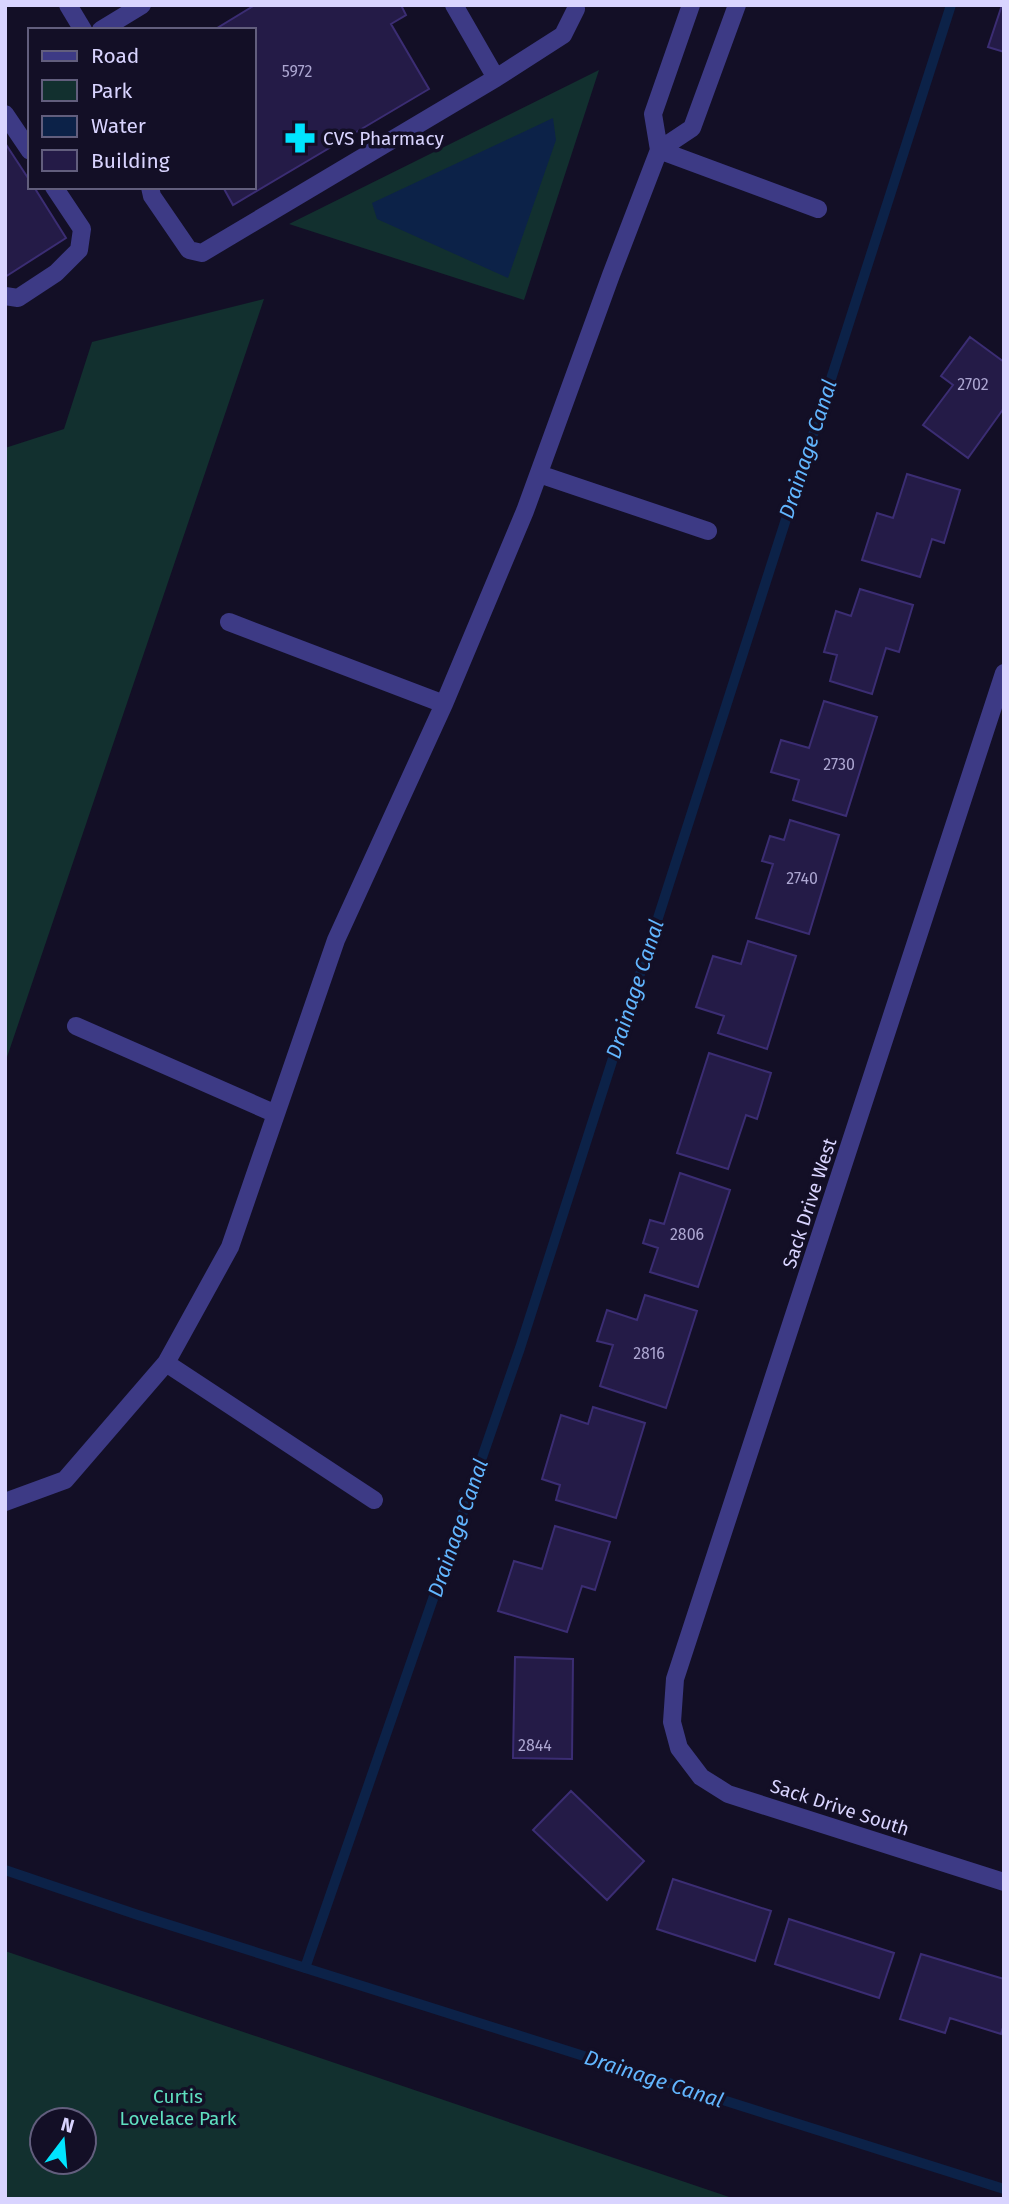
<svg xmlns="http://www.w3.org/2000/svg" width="1009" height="2204" font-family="'Fira Sans',sans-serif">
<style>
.green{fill:#12302f;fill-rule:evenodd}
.water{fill:#0c2248}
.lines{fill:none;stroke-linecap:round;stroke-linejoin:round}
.stream{stroke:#0c2248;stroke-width:10}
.building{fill:#241b47;stroke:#3b2d73;stroke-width:2}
.minor{stroke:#3d3a85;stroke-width:18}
.labels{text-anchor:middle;stroke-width:7;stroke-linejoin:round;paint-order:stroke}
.number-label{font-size:16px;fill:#aca6d1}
.poi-label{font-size:19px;fill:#d9d4ff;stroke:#130f26;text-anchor:start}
.street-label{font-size:19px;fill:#d9d4ff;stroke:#130f26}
.park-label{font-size:19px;fill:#5fe0c0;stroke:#130f26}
.water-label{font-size:21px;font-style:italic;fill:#62b6ff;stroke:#130f26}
</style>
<rect width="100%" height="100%" fill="#130f26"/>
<!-- green -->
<path class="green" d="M599,70L524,300L289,224Z
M264,299L5,1063V448L64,429L92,342Z
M5,1951L735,2199H5ZM42,2120H84V2162H42Z"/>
<!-- water -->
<path class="water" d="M553,118L556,140L508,278L377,219L372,203Z"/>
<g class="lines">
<!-- stream -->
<path class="stream" d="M5,1870L138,1915L1004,2189
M305,1968L520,1348L951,5"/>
</g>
<!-- building -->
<path class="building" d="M255,5H401L406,15L391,24L429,89L233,205L223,187H254V30H214Z
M1002,5H1004V52L988,47Z
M5,143L30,181V187H34L66,238L5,277Z
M970,337L1004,362V408L968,458L923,425L953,385L941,376Z
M907,474L960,490L944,543L932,539L920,577L862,560L877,513L893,518Z
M860,589L913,605L899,652L886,648L872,694L830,681L837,655L824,652L836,611L851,616Z
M824,701L877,717L846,816L793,800L799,780L771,772L781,740L809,748Z
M790,820L839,835L809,934L756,918L773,864L762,861L770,836L784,840Z
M748,941L796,956L767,1049L718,1033L724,1016L696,1007L713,956L741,964Z
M709,1053L771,1073L757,1119L746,1115L728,1169L677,1153Z
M680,1173L730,1190L698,1287L650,1272L658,1248L643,1243L650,1220L664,1224Z
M645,1295L697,1311L666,1408L600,1386L613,1345L597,1341L607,1310L637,1320Z
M593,1407L645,1423L616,1518L556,1500L560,1485L542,1479L561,1415L588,1424Z
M555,1526L610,1542L595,1590L582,1586L567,1632L498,1611L514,1561L542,1569Z
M515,1657L573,1659L572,1759L513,1758Z
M571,1791L644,1861L607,1900L533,1830Z
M673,1879L771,1911L755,1961L657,1929Z
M789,1919L894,1953L879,1998L775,1964Z
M921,1954L1004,1979V2024L1001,2034L950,2018L945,2033L900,2019Z"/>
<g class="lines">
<!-- minor -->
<path class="minor" d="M68,5L83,30
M454,5L496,78L563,35L576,9
M691,5L653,114L659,150L692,128L737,5
M101,30L142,5
M5,114L30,151
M150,187L152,196L189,250L202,253L496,78
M5,296L18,298L56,273L79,250L82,229L54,187
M539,474L708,531
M229,622L444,704
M1004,673L675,1679L672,1722L679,1748L701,1777L728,1794L1004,1882
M76,1026L276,1114
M166,1363L374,1500
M5,1502L65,1480L166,1363L230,1247L336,940L444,704L525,511L611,275L659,150L818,209"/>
</g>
<!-- icons -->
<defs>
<g id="pharmacy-bare" transform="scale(2.415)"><path d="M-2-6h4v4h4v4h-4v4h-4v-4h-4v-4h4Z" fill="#00e5ff" stroke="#130f26" stroke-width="2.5" paint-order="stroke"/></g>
</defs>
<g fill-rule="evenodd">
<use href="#pharmacy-bare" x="300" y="138"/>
</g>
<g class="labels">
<!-- number labels -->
<g class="number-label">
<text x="297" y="77">5972</text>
<text x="973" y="390">2702</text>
<text x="839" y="770">2730</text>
<text x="802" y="884">2740</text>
<text x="687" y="1240">2806</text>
<text x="649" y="1359">2816</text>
<text x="535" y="1751">2844</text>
</g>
<!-- poi labels -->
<g class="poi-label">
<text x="323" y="145">CVS Pharmacy</text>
</g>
<!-- street labels -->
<g class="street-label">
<text transform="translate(809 1203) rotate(-72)" y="7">Sack Drive West</text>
<text transform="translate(840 1807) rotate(18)" y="7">Sack Drive South</text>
</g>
<!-- park labels -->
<g class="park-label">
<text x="178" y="2103">Curtis<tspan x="178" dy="22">Lovelace Park</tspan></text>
</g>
<!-- water labels -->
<g class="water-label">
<text transform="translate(808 449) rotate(-72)" y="7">Drainage Canal</text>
<text transform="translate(635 989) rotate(-72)" y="7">Drainage Canal</text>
<text transform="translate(458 1528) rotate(-71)" y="7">Drainage Canal</text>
<text transform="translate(654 2079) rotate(18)" y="7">Drainage Canal</text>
</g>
</g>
<!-- border -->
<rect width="1009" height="2204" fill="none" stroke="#d9d4ff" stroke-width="14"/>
<!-- legend -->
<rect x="28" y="28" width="228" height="161" fill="#130f26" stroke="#625e7d" stroke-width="2"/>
<rect x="42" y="51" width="35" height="10" fill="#3d3a85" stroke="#625e7d" stroke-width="2"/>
<text x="91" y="63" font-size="21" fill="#d9d4ff">Road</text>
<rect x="42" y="80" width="35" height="21" fill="#12302f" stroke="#625e7d" stroke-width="2"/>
<text x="91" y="98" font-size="21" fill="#d9d4ff">Park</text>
<rect x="42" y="116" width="35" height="21" fill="#0c2248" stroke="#625e7d" stroke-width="2"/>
<text x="91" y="133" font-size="21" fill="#d9d4ff">Water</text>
<rect x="42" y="150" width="35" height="21" fill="#241b47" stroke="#625e7d" stroke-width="2"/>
<text x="91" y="168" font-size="21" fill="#d9d4ff">Building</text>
<!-- north arrow -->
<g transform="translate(63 2141) rotate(16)"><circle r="33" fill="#130f26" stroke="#625e7d" stroke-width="2"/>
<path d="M0-5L12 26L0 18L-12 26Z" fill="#00e5ff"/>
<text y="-10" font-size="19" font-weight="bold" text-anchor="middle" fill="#d9d4ff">N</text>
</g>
</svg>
